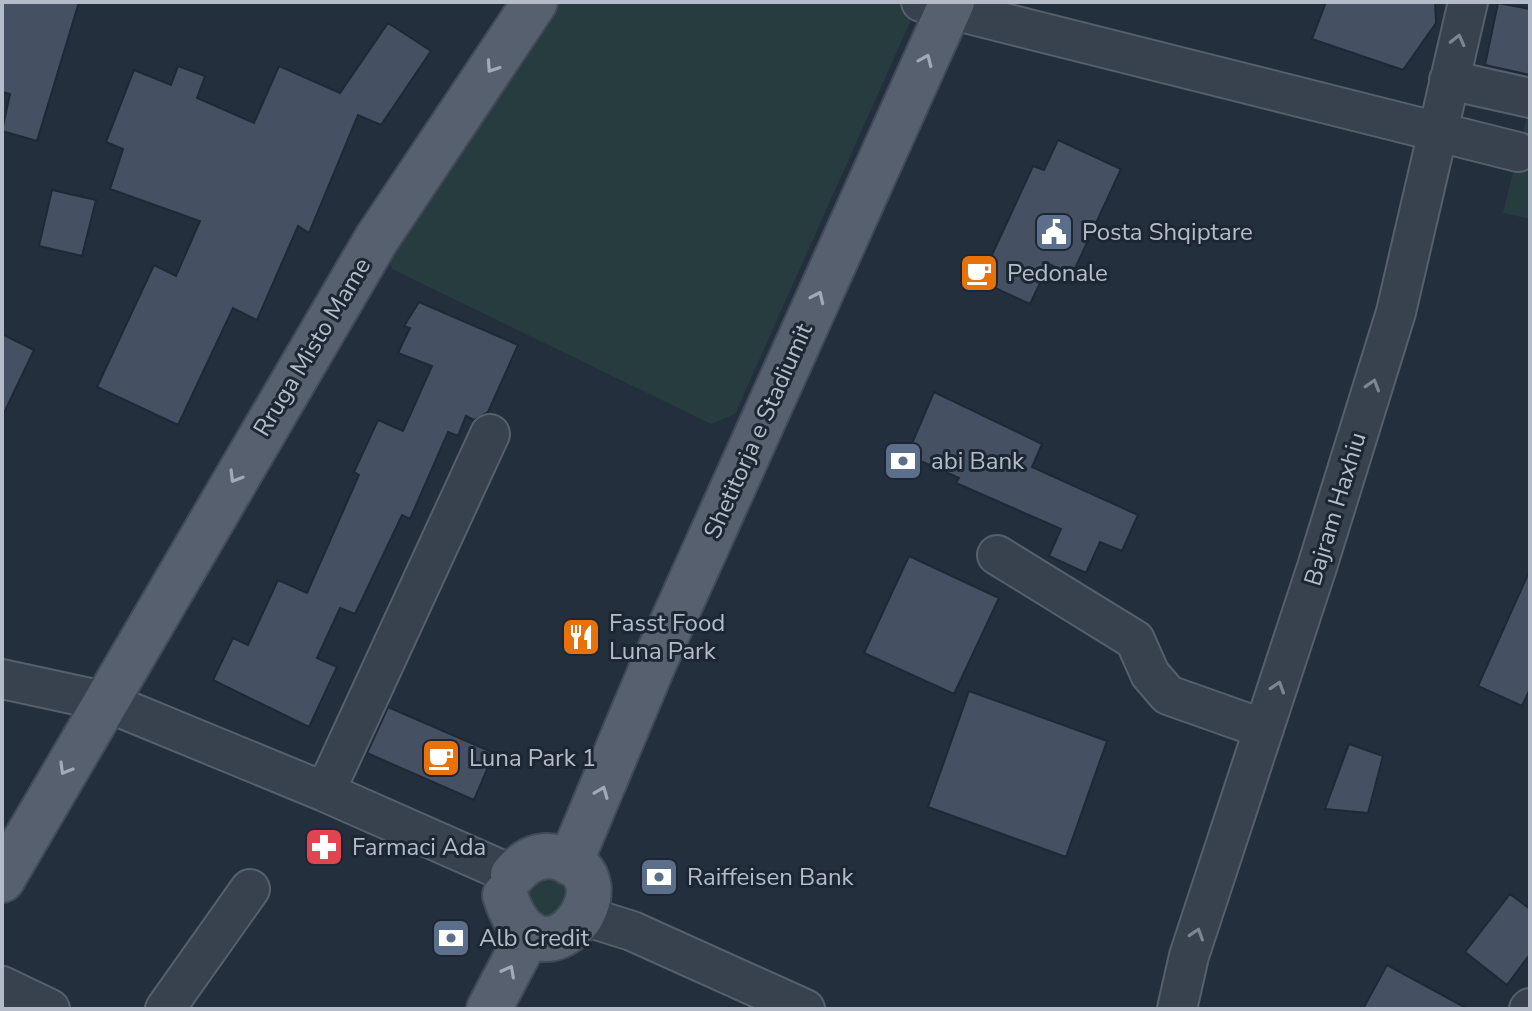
<svg xmlns="http://www.w3.org/2000/svg" width="1532" height="1011" font-family="'Nunito Sans',sans-serif">
<style>
.green{fill:#263c3f}
.building{fill:#455162;stroke:#1f2835;stroke-width:2}
.lines{fill:none;stroke-linecap:round;stroke-linejoin:round}
.minor-casing{stroke:#565f6c;stroke-width:42}
.major-casing{stroke:#414a57;stroke-width:48}
.minor{stroke:#38414e;stroke-width:38}
.major{stroke:#56606e;stroke-width:44}
.oneway{stroke:#7c8592}
.oneway2{stroke:#a1aab7}
.labels{text-anchor:middle;stroke-width:6;stroke-linejoin:round;paint-order:stroke}
.poi-label{font-size:24px;fill:#b4bcc9;stroke:#1d2633;text-anchor:start}
.street-label{font-size:24px;fill:#b4bcc9;stroke:#1d2633}
</style>
<rect width="100%" height="100%" fill="#242f3e"/>
<!-- green -->
<path class="green" d="M553,2H919L735,414L711,424L392,269L387,248Z
M1529,108H1530V219L1503,213Z
M564,873L572,909L539,918L524,895L527,883Z"/>
<!-- building -->
<path class="building" d="M2,2H79L37,141L2,131L10,94L2,92Z
M1326,2H1435L1436,23L1403,70L1312,39Z
M1498,3L1530,9V75L1485,65Z
M388,23L431,51L381,125L358,115L309,233L298,226L257,320L233,308L178,425L97,387L154,265L176,276L200,221L110,189L123,149L106,142L134,70L171,85L178,66L205,76L197,98L254,123L279,66L340,93Z
M1058,140L1121,169L1072,275L1049,264L1030,304L980,281L1033,166L1044,170Z
M52,190L96,200L82,256L39,246Z
M419,302L518,345L488,412L474,420L466,416L458,436L448,432L410,519L402,515L355,614L340,608L317,658L337,667L309,727L213,680L233,638L248,645L278,580L307,593L359,475L354,472L378,420L403,431L432,366L398,353L410,328L404,326Z
M2,334L34,350L2,417Z
M934,392L1042,444L1032,467L1138,515L1122,551L1100,542L1086,573L1049,556L1061,529L956,483L959,478L907,455Z
M909,556L999,598L954,694L864,653Z
M1530,570V689L1522,706L1478,686Z
M969,691L1107,741L1066,857L928,807Z
M388,707L494,753L474,800L367,753Z
M1349,744L1383,756L1368,813L1325,809Z
M1510,894L1530,909V954L1507,985L1465,952Z
M1387,965L1468,1009H1363Z"/>
<g class="lines">
<!-- minor casing -->
<g class="minor-casing">
<path id="minor" d="M921,2L1518,152
M1449,80L1530,98
M997,555L1135,640L1150,674L1168,695L1264,729
M2,679L104,701L325,792L513,875
M325,792L490,434
M584,916L632,931L805,1009
M2,986L50,1009
M165,1009L250,889
M1177,1009L1189,956L1317,567L1396,312L1468,2
M1529,1009L1530,1008"/>
</g>
<!-- major casing -->
<g class="major-casing">
<path id="major" d="M570,863L654,663L952,2
M2,880L376,240L535,2
M505,895C540,1006 640,874 556,857C538,853 524,862 513,875
M489,1009L529,933"/>
</g>
<!-- minor -->
<use href="#minor" class="minor"/>
<!-- major -->
<use href="#major" class="major"/>
</g>
<!-- one-way arrows -->
<defs><path id="oneway-chevron" d="M-2-3.5L2.5 0L-2 3.5" fill="none" stroke-width="1.6" stroke-linecap="round" stroke-linejoin="round" transform="scale(2)"/></defs>
<g class="oneway">
<use href="#oneway-chevron" transform="translate(1458 40) rotate(-76)"/>
<use href="#oneway-chevron" transform="translate(1373 385) rotate(-73)"/>
<use href="#oneway-chevron" transform="translate(1278 687) rotate(-72)"/>
<use href="#oneway-chevron" transform="translate(1197 934) rotate(-72)"/>
</g>
<g class="oneway2">
<use href="#oneway-chevron" transform="translate(926 60) rotate(-66)"/>
<use href="#oneway-chevron" transform="translate(492 67) rotate(124)"/>
<use href="#oneway-chevron" transform="translate(818 297) rotate(-65)"/>
<use href="#oneway-chevron" transform="translate(235 477) rotate(121)"/>
<use href="#oneway-chevron" transform="translate(65 769) rotate(120)"/>
<use href="#oneway-chevron" transform="translate(602 792) rotate(-68)"/>
<use href="#oneway-chevron" transform="translate(509 971) rotate(-62)"/>
</g>
<!-- icons -->
<defs>
<g id="civic-square" transform="scale(2)"><rect x="-9" y="-9" width="18" height="18" rx="4" fill="#5c6f8a" stroke="#1d2633"/><path d="M-.6-6.5H3V-4.5H.6V-3L4-1V1h2V6H-6V1h2V-1L-.6-3ZM-1.2 2.5V6h2.4V2.5Z" fill="#fff"/></g>
<g id="cafe-square" transform="scale(2)"><rect x="-9" y="-9" width="18" height="18" rx="4" fill="#e8710a" stroke="#1d2633"/><path d="M-5.5-4.5H6V0H3Q3 3.5 0 3.5H-2.5Q-5.5 3.5-5.5 0ZM3-3.2v2h1.7v-2ZM-6 4.5H4V6H-6Z" fill="#fff"/></g>
<g id="bank-square" transform="scale(2)"><rect x="-9" y="-9" width="18" height="18" rx="4" fill="#5c6f8a" stroke="#1d2633"/><path d="M-6-4H6V4H-6ZM0-2.3a2.3 2.3 0 1 0 0 4.6a2.3 2.3 0 1 0 0-4.6Z" fill="#fff"/></g>
<g id="restaurant-square" transform="scale(2)"><rect x="-9" y="-9" width="18" height="18" rx="4" fill="#e8710a" stroke="#1d2633"/><path d="M-5-6h1v4h1v-4h1v4h1v-4h1v5L-1.5 .5V6h-2V.5L-5-1ZM5-6V6H3V1.5H1.5Q1.5-4 5-6Z" fill="#fff"/></g>
<g id="pharmacy-square" transform="scale(2)"><rect x="-9" y="-9" width="18" height="18" rx="4" fill="#e0444e" stroke="#1d2633"/><path d="M-2-6h4v4h4v4h-4v4h-4v-4h-4v-4h4Z" fill="#fff"/></g>
</defs>
<g fill-rule="evenodd">
<use href="#civic-square" x="1054" y="232"/>
<use href="#cafe-square" x="979" y="273"/>
<use href="#bank-square" x="903" y="461"/>
<use href="#restaurant-square" x="581" y="637"/>
<use href="#cafe-square" x="441" y="758"/>
<use href="#pharmacy-square" x="324" y="847"/>
<use href="#bank-square" x="659" y="877"/>
<use href="#bank-square" x="451" y="938"/>
</g>
<g class="labels">
<!-- poi labels -->
<g class="poi-label">
<text x="1082" y="240">Posta Shqiptare</text>
<text x="1007" y="281">Pedonale</text>
<text x="931" y="469">abi Bank</text>
<text x="609" y="631">Fasst Food<tspan x="609" dy="28">Luna Park</tspan></text>
<text x="469" y="766">Luna Park 1</text>
<text x="352" y="855">Farmaci Ada</text>
<text x="687" y="885">Raiffeisen Bank</text>
<text x="479" y="946">Alb Credit</text>
</g>
<!-- street labels -->
<g class="street-label">
<text transform="translate(312 347) rotate(-59)" y="8">Rruga Misto Mame</text>
<text transform="translate(758 431) rotate(-66)" y="8">Shetitorja e Stadiumit</text>
<text transform="translate(1335 509) rotate(-73)" y="8">Bajram Haxhiu</text>
</g>
</g>
<!-- border -->
<rect width="1532" height="1011" fill="none" stroke="#b4bcc9" stroke-width="8"/>
</svg>
